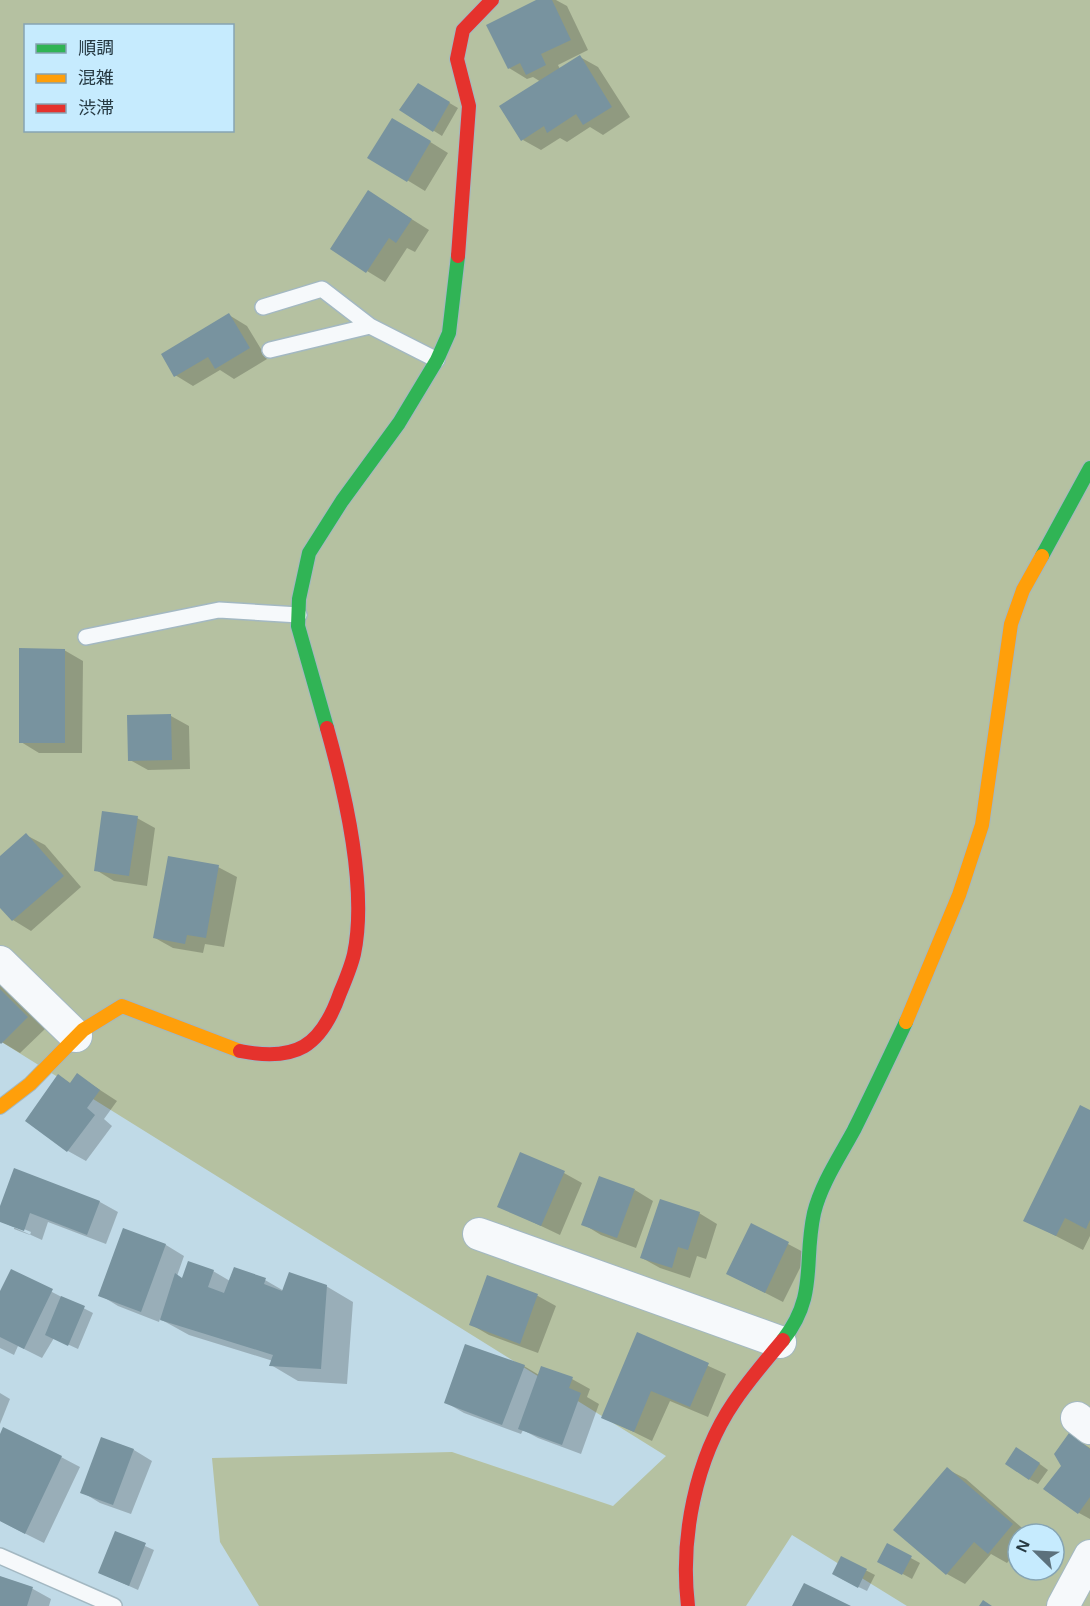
<svg xmlns="http://www.w3.org/2000/svg" width="1090" height="1606" font-family="Arial,'Noto Sans JP',sans-serif">
<style>
.green{fill:#b5c1a1;fill-rule:evenodd}
.shadow{fill:#0003;fill-rule:evenodd}
.building{fill:#78939f}
.lines{fill:none;stroke-linecap:round;stroke-linejoin:round}
.lane-casing{stroke:#a3b8c2;stroke-width:18}
.street-casing{stroke:#a3b8c2;stroke-width:34}
.fast-casing{stroke:#a3b8c2;stroke-width:16}
.slow-casing{stroke:#a3b8c2;stroke-width:16}
.jam-casing{stroke:#a3b8c2;stroke-width:16}
.lane{stroke:#f6f9fb;stroke-width:15}
.street{stroke:#f6f9fb;stroke-width:32}
.fast{stroke:#30b455;stroke-width:14}
.slow{stroke:#ff9f0a;stroke-width:14}
.jam{stroke:#e5322d;stroke-width:14}
</style>
<rect width="100%" height="100%" fill="#c0dae7"/>
<!-- green -->
<path class="green" d="M0,0H1090V1606H907L792,1535L746,1606H259L220,1542L212,1458L452,1452L613,1506L666,1456L0,1041ZM26,26H232V130H26ZM1018,1534H1054V1570H1018Z"/>
<!-- shadow -->
<path class="shadow" d="M540,0H556L567,6L588,50L558,65L560,69L580,57L598,67L630,117L603,135L590,127L567,142L560,138L541,150L523,140L541,82L533,77L527,79L509,68Z
M419,85L458,108L442,136L401,110Z
M411,130L448,153L425,191L407,180Z
M386,203L429,230L415,252L407,248L385,282L367,271Z
M229,315L247,326L267,359L234,379L220,370L193,386L175,375Z
M64,650L83,661L82,753H39L21,742Z
M171,716L189,726L190,769L148,770L130,760Z
M137,818L155,828L147,886L114,881L96,870Z
M26,835L45,845L81,887L31,931L13,920L0,905V858Z
M218,867L237,877L224,947L205,944L203,953L173,948L155,938Z
M0,985L46,1028L20,1053L0,1041Z
M77,1075L117,1101L104,1119L112,1126L86,1161L68,1151L59,1076L71,1084Z
M1090,1112V1236L1083,1250L1025,1220Z
M564,1173L582,1183L560,1235L499,1206Z
M635,1190L653,1201L636,1248L601,1235L583,1224Z
M100,1202L118,1212L106,1244L48,1222L42,1240L0,1221V1210ZM14,1225L31,1232L30,1235L14,1229Z
M699,1213L717,1224L706,1259L697,1256L690,1278L660,1268L642,1258Z
M752,1225L807,1254L783,1302L728,1274Z
M124,1230L166,1245L184,1256L177,1276L183,1279L213,1271L230,1281L265,1280L284,1291L326,1286L353,1302L347,1384L298,1381L271,1365L273,1361L189,1335L160,1319L159,1322L118,1306L100,1295Z
M11,1271L93,1313L78,1349L54,1338L42,1358L18,1346L14,1355L0,1348V1294Z
M488,1277L538,1296L556,1306L538,1353L489,1335L470,1324Z
M638,1334L726,1374L708,1417L670,1401L652,1441L603,1417Z
M524,1366L539,1375L572,1379L590,1389L587,1397L599,1404L581,1454L538,1438L523,1430L521,1434L464,1413L445,1402Z
M0,1393L10,1399L0,1424Z
M1069,1435L1090,1448V1519L1079,1513L1062,1466Z
M0,1437L61,1457L80,1467L44,1543L0,1521Z
M102,1439L134,1450L152,1461L131,1514L100,1503L82,1492Z
M1026,1454L1048,1470L1038,1484L1029,1479Z
M947,1469L966,1479L1029,1534H1018V1550L1007,1563L991,1554L965,1584L947,1574Z
M116,1533L154,1550L138,1590L100,1573Z
M887,1545L920,1563L912,1579L879,1561Z
M842,1558L875,1575L867,1591L842,1579Z
M0,1578L33,1589L51,1599L49,1606H0Z"/>
<!-- building -->
<path class="building" d="M536,0H552L571,40L541,54L546,65L526,75L520,63L508,69L486,25Z
M580,55L612,107L583,125L576,114L547,133L544,126L521,141L499,106Z
M418,83L450,102L433,132L399,110Z
M392,118L431,141L407,182L367,158Z
M368,190L412,219L396,243L389,238L366,273L330,249Z
M229,313L250,348L215,369L208,357L174,377L161,354Z
M19,648L65,649V743H19Z
M171,714L172,760L128,761L127,715Z
M102,811L138,816L129,876L94,871Z
M26,833L64,876L12,921L0,908V856Z
M168,856L219,865L206,938L187,935L185,944L153,938Z
M0,989L28,1017L1,1044L0,1043Z
M77,1073L100,1090L87,1108L95,1115L67,1152L25,1121L58,1074L70,1083Z
M1080,1105L1090,1110V1220L1086,1229L1065,1218L1056,1236L1023,1221Z
M520,1152L565,1171L541,1226L497,1207Z
M14,1168L100,1201L87,1235L30,1213L24,1231L0,1222V1206Z
M599,1176L635,1189L617,1238L581,1225Z
M660,1199L700,1212L688,1250L678,1247L672,1268L640,1258Z
M751,1223L789,1242L765,1293L726,1274Z
M123,1228L166,1244L141,1312L98,1296Z
M188,1261L214,1270L208,1287L224,1293L234,1267L266,1278L264,1284L282,1291L289,1272L327,1285L321,1369L269,1366L273,1355L160,1320L175,1273L182,1278Z
M11,1269L53,1289L24,1349L0,1337V1291Z
M487,1275L538,1294L520,1344L469,1325Z
M61,1296L85,1306L68,1346L45,1335Z
M637,1332L709,1363L690,1407L651,1391L634,1432L601,1418Z
M465,1344L525,1365L502,1425L444,1403Z
M541,1366L573,1377L569,1388L581,1393L562,1445L518,1429Z
M3,1427L62,1456L25,1534L0,1521V1434Z
M1069,1433L1090,1449V1497L1078,1514L1043,1489L1061,1466L1054,1454Z
M101,1437L134,1449L113,1505L80,1493Z
M1016,1447L1040,1463L1029,1480L1005,1464Z
M947,1467L1013,1524L988,1554L974,1542L946,1575L893,1530Z
M115,1531L146,1543L129,1586L98,1573Z
M887,1543L912,1556L902,1575L877,1562Z
M841,1556L867,1569L858,1588L832,1574Z
M0,1576L33,1587L27,1606H0Z
M804,1583L851,1606H792Z
M983,1600L992,1606H979Z"/>
<g class="lines">
<!-- lane casing -->
<g class="lane-casing">
<path id="lane" d="M263,307L322,289L370,326
M270,350L370,326L437,360
M86,637L219,610L299,615
M0,1556L114,1606"/>
</g>
<!-- street casing -->
<g class="street-casing">
<path id="street" d="M0,962L76,1036
M479,1234L780,1342
M1077,1418L1090,1428
M1063,1606L1090,1556"/>
</g>
<!-- fast casing -->
<g class="fast-casing">
<path id="fast" d="M1042,556L1090,468
M327,728L298,626L299,599L309,553L342,501L399,423L437,360L449,333L458,256
M783,1340C818,1295 803,1263 814,1213C821,1184 840,1156 854,1130C872,1094 889,1058 906,1022"/>
</g>
<!-- slow casing -->
<g class="slow-casing">
<path id="slow" d="M906,1022L959,895L982,825L1011,624L1023,590L1042,556
M0,1107L30,1084L83,1030L122,1006L240,1051"/>
</g>
<!-- jam casing -->
<g class="jam-casing">
<path id="jam" d="M458,256L469,106L457,59L463,30L492,0
M240,1051C296,1062 321,1047 340,993C345,981 351,967 354,954C368,888 345,792 327,728
M688,1606C680,1539 695,1459 734,1402C749,1380 766,1360 783,1340"/>
</g>
<!-- lane -->
<use href="#lane" class="lane"/>
<!-- street -->
<use href="#street" class="street"/>
<!-- fast -->
<use href="#fast" class="fast"/>
<!-- slow -->
<use href="#slow" class="slow"/>
<!-- jam -->
<use href="#jam" class="jam"/>
</g>
<!-- legend -->
<rect x="24" y="24" width="210" height="108" fill="#c6ebfe" stroke="#86a4b3" stroke-width="1.5"/>
<rect x="36" y="44" width="30" height="9" fill="#30b455" stroke="#86a4b3" stroke-width="1.5"/>
<text x="78" y="54" font-size="18" fill="#263942">順調</text>
<rect x="36" y="74" width="30" height="9" fill="#ff9f0a" stroke="#86a4b3" stroke-width="1.5"/>
<text x="78" y="84" font-size="18" fill="#263942">混雑</text>
<rect x="36" y="104" width="30" height="9" fill="#e5322d" stroke="#86a4b3" stroke-width="1.5"/>
<text x="78" y="114" font-size="18" fill="#263942">渋滞</text>
<!-- north arrow -->
<g transform="translate(1036 1552) rotate(294)"><circle r="28" fill="#c6ebfe" stroke="#86a4b3" stroke-width="1.5"/>
<path d="M0-4.5L10 22L0 15L-10 22Z" fill="#5c717c"/>
<text y="-9" font-size="16" font-weight="bold" text-anchor="middle" fill="#263942">N</text>
</g>
</svg>
